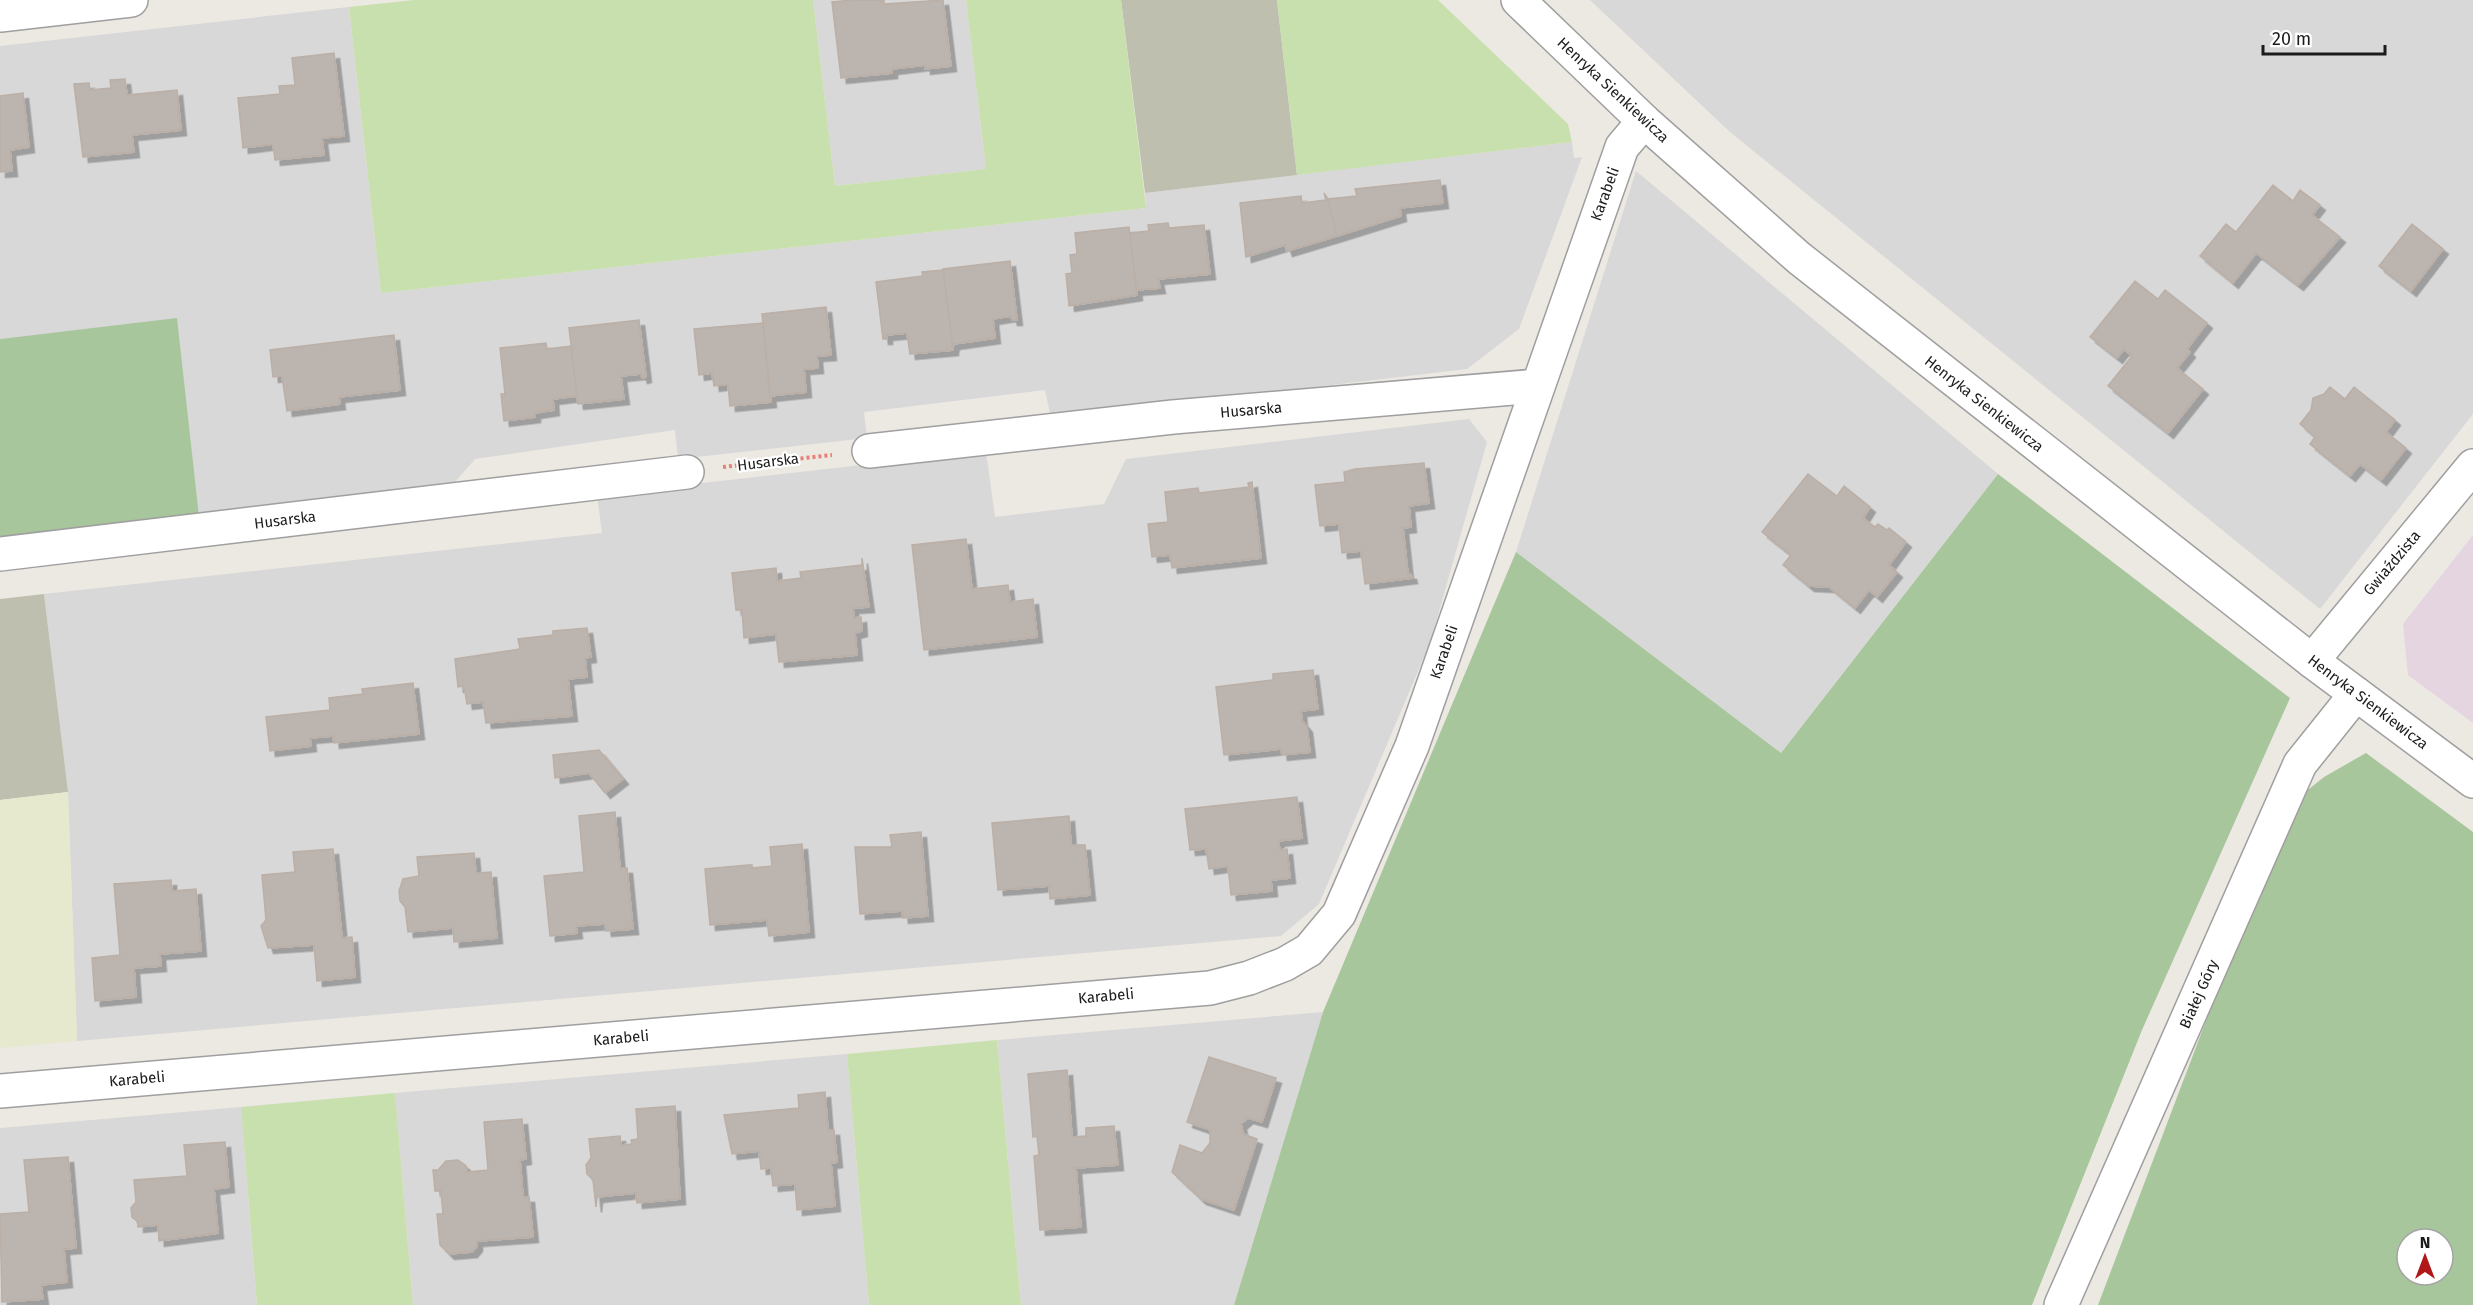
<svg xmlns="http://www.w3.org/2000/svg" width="2473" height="1305" font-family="'Fira Sans',sans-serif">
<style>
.residential{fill:#d9d8d8}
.industrial{fill:#e4d5e1}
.construction{fill:#bfbfaf}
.farmland{fill:#e7e9cf}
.grass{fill:#c7e0ad}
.forest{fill:#a8c69c;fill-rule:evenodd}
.building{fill:#bbb4af;stroke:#bbafa6;stroke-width:1.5;filter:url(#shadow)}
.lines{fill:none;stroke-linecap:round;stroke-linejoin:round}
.minor-casing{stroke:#9f9f9f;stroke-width:36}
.tertiary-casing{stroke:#9f9f9f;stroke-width:36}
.path{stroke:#e88177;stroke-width:4;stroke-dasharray:3 3;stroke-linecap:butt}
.minor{stroke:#fff;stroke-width:33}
.tertiary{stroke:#fff;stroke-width:33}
.labels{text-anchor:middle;stroke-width:4.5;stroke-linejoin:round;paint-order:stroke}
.street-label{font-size:15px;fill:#1b1b1b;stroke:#fff}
</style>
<defs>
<filter id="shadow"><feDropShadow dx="5.5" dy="5.5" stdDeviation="0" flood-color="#0004"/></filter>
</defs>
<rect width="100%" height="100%" fill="#ece8e2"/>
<!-- residential -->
<path class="residential" d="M813,0H966L986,169L835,186Z
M1590,0H2473V414L2320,609L1730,132Z
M349,7L381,293L1146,208L1145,193L1572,142L1574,158L1582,157L1519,329L1467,369L1051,418L1045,390L864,412L867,438L678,459L675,430L475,459L455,482L199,516L176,319L0,339V46Z
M1636,171L1998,474L1781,753L1516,552Z
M1469,419L1487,442L1430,643L1319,904L1281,936L77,1041L68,793L44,594L602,533L597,495L986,451L995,517L1104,504L1126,459Z
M1323,1012L1234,1305H1021L997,1040Z
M847,1054L869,1305H413L395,1093Z
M241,1107L257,1305H0V1128Z"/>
<!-- industrial -->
<path class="industrial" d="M2473,535V723L2408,675L2403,624Z"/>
<!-- construction -->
<path class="construction" d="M1121,0H1277L1297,175L1145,193Z
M44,594L68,792L0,800V599Z"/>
<!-- farmland -->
<path class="farmland" d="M68,792L77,1041L0,1048V800Z"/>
<!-- grass -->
<path class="grass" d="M414,0H813L835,186L986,169L966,0H1121L1146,208L381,293L349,7Z
M1277,0H1438L1568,124L1572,142L1297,175Z
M997,1040L1021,1305H869L847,1054Z
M395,1093L413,1305H257L241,1107Z"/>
<!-- forest -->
<path class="forest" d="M177,318L199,516L0,538V339Z
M1998,474L2290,698L2142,1030L2032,1305H1234L1323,1012L1516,552L1781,753Z
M2366,753L2473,832V1305H2098L2236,942L2304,793L2324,777ZM2407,1239H2443V1275H2407Z"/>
<!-- building -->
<path class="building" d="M853,0H884V4L943,0L951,66L925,69V65L892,69V73L841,78L832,2Z
M334,53L344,136L322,138L324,155L275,160L273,144L243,148L238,98L280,94L279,86L295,85L292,58Z
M125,79L127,95L177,90L181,130L132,135L134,152L83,157L74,84L89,83L90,90L111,88L110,80Z
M23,93L29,147L10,150L12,171L0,172V96Z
M1440,180L1443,203L1400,208L1401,216L1337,236L1328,199L1357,196L1355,189Z
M2273,185L2293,201L2300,190L2320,205L2312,215L2340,237L2298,285L2256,253L2233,283L2200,256L2226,224L2236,232Z
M1324,193L1328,199L1337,236L1287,251L1285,245L1246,257L1240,203L1301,196L1302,203L1326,200Z
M1168,223L1169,228L1204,225L1210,274L1158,279L1160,288L1136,290L1130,233L1149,231L1148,225Z
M2412,224L2443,249L2411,291L2379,266Z
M1129,227L1137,295L1069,306L1066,274L1072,273L1070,255L1077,254L1075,233Z
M1010,261L1017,320H1012L1011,316L993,319L995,338L954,344L953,348L943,269Z
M943,270L953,350L910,354L907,333L887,335V339H883L876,282L923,276L922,272Z
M2135,281L2158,299L2165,290L2207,323L2187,349L2190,352L2177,368L2203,389L2168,433L2108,386L2132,356L2124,349L2117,358L2090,337Z
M826,307L831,355L817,356L818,368L804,369L806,392L770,396L762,314Z
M639,320L646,377L642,378L641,374L621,376L624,399L578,404L569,328Z
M763,323L771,402L730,406L728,384L714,386L712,373L699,375L694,329Z
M394,335L400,390L339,397L340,404L287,411L282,376L273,377L270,350Z
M546,343L547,349L571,346L577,396L553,399L554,410L535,413V417L504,421L501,394H505L500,348Z
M2330,387L2345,399L2354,387L2395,420L2386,432L2406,448L2381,480L2360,464L2350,476L2310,444L2315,437L2300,424L2311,410L2313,398L2324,394Z
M1424,463L1429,503L1409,506L1411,527L1403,528L1408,574H1411L1412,578L1365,584L1361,551L1342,553L1339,524L1320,526L1315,485L1345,482L1344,472L1355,469Z
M1808,474L1837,496L1844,486L1870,507L1863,518L1875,527L1878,524L1887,530L1889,528L1906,542L1889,565L1897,572L1877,597L1869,590L1855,608L1829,587L1809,586L1783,565L1791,555L1762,532Z
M1252,482L1261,558L1172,568L1170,555L1152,557L1148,524L1168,522L1165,492L1198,488L1199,493L1249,487L1248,483Z
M966,539L972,589L1008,585L1010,602L1033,599L1037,637L924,650L912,545Z
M862,558L869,607L853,608L854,618L861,617L862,631L855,633L857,655L779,662L776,634L744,638L742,610H736L732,573L776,568L777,581L801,578L800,572L862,565Z
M587,628L591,657L585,658L587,677L568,679L572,716L486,723L483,702L467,704L464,686L458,687L455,659L520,649L518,639L553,635V631Z
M1313,670L1318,709L1301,711L1302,721L1307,727L1310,752L1282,755L1281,749L1224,755L1216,687L1273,680V674Z
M413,683L419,734L334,743L333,736L310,738L311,746L270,751L266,717L330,710L329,698L363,694L362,689Z
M599,750L623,779L605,793L589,773L555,778L553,755Z
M1297,797L1302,838L1278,841L1280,850L1287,849L1290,878L1271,880L1272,891L1231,895L1228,866L1209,869L1206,849L1190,850L1185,809Z
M615,812L620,868H627L633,929L606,931L605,924L576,926L577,933L550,936L544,876L584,872L579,816Z
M1069,816L1071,845H1085L1090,895L1050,899L1049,886L998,890L992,823Z
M921,832L928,916L903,918L902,911L860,914L855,847H892L890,835Z
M802,844L809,932L769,936L767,920L710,925L705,869L748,865H752V868L772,866L770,847Z
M333,849L342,938L352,937L355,977L317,981L314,945L268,948L261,926L266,920L262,875L295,872L293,852Z
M474,853L476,873L491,872L497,938L454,942L453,928L408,932L405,907L400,901L399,891L403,879L419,876L417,857Z
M171,880L172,891L196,889L201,951L160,954L161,966L134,968L136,997L95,1001L92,958L120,955L114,884Z
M1209,1057L1276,1078L1262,1122L1248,1118L1241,1124L1243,1134L1257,1139L1234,1210L1201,1199L1172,1172L1180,1145L1202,1153L1210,1143V1130L1187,1122Z
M1067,1070L1072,1137L1086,1136V1128L1114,1126L1118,1165L1076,1168L1081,1227L1040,1230L1034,1156L1039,1155L1037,1136L1033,1137L1028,1074Z
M825,1092L828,1130H834L837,1162L831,1163L835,1206L797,1210L795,1184L773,1186L771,1168L761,1169L759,1151L732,1154L724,1115L799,1108L798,1095Z
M675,1106L680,1199L637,1203L636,1193L597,1197L596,1207L593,1180L587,1174L586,1165L591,1158L589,1139L620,1136L621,1145L632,1144L631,1140L638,1139L636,1109Z
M522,1119L526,1159L520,1160L521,1171L523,1197H529L533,1237L477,1241V1246L472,1252L449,1254L440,1245L437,1214H443L441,1191H435L433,1170H438L446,1161L458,1160L466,1166L467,1172L488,1170L484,1122Z
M225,1142L229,1187L214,1189L218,1233L159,1241L158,1225L138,1227V1222L132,1217L131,1208L136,1202L134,1180L187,1176L184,1145Z
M68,1157L76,1248L64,1249L67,1282L41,1285L43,1299L2,1302L0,1214L29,1212L24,1160Z"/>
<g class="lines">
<!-- minor casing -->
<g class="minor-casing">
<path id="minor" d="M0,15L131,0
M869,451L1173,417L1537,386
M0,554L687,472
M2312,661L2473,466
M0,1091L1210,988L1249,978L1285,964L1309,950L1339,914L1412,746L1622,147L1644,121
M2061,1305L2300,764L2356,694"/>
</g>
<!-- tertiary casing -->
<g class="tertiary-casing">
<path id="tertiary" d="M1518,0L1644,121L1799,258L2312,661L2473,781"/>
</g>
<!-- path -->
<path class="path" d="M723,467L832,455"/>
<!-- minor -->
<use href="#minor" class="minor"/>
<!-- tertiary -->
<use href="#tertiary" class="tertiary"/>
</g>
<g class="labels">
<!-- street labels -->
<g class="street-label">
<text transform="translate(1613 90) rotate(43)" y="5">Henryka Sienkiewicza</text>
<text transform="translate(1605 194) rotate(-70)" y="5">Karabeli</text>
<text transform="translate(1984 404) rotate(38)" y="5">Henryka Sienkiewicza</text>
<text transform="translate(1251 410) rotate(-5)" y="5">Husarska</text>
<text transform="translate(768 462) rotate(-7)" y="5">Husarska</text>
<text transform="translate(285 520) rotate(-7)" y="5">Husarska</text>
<text transform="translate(2392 563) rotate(-50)" y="5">Gwiaździsta</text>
<text transform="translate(1444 652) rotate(-71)" y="5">Karabeli</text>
<text transform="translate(2368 702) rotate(37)" y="5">Henryka Sienkiewicza</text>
<text transform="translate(2199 994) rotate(-66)" y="5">Białej Góry</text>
<text transform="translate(1106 996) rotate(-5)" y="5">Karabeli</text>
<text transform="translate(621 1038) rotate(-5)" y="5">Karabeli</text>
<text transform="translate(137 1079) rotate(-5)" y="5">Karabeli</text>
</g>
</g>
<!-- north arrow -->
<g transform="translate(2425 1257)"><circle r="28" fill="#ffffff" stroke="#a4a4a4" stroke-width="1.5"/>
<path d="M0-4.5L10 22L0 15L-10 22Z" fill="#af1819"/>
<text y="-9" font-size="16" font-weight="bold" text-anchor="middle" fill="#1b1b1b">N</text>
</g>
<!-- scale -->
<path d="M2263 45v9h122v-9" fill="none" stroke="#1b1b1b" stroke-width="3"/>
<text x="2272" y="45" font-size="18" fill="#1b1b1b" stroke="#ffffff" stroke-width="4.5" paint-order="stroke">20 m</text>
</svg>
